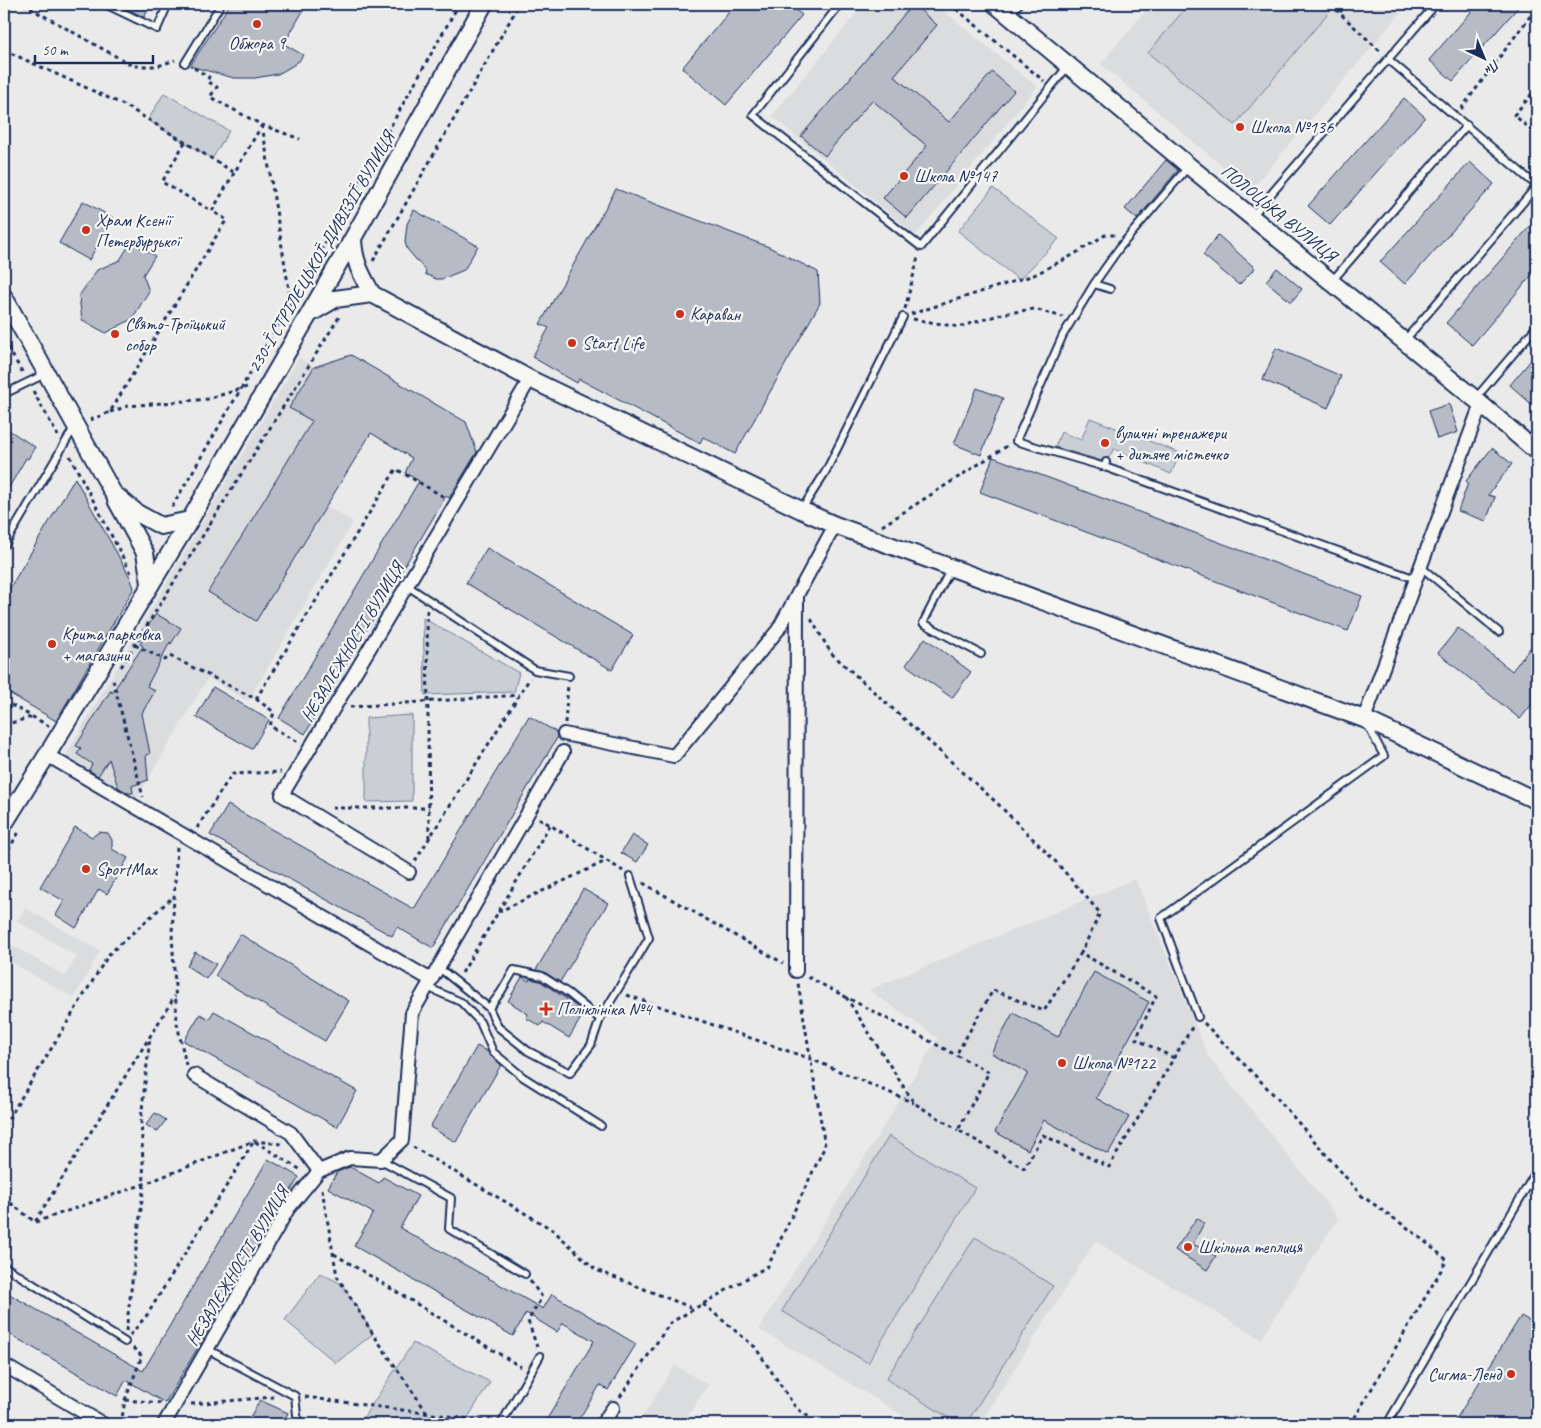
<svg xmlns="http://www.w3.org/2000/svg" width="1541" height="1428" font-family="Caveat,sans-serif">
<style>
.built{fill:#dadcde}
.green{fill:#caced5;stroke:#727e9a}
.building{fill:#b6bbc6;stroke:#1b2f5e}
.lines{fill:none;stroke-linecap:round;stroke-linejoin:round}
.service-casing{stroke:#1b2f5e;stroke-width:10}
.minor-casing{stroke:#1b2f5e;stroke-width:16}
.tertiary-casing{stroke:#1b2f5e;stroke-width:20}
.path{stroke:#1b2f5e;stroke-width:3;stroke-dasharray:4 4;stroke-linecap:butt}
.service{stroke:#f6f6f2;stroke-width:6}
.minor{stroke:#f6f6f2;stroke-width:12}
.tertiary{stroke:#f6f6f2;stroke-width:16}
.poi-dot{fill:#c8321e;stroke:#f6f6f2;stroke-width:2}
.labels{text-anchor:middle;stroke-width:4.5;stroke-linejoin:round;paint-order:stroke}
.poi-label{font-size:18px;fill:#1b2f5e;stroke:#f6f6f2;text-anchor:start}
.street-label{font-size:18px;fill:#1b2f5e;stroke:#f6f6f2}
</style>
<rect width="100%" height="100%" fill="#e9eae9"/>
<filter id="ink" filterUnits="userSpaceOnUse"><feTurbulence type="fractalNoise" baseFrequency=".02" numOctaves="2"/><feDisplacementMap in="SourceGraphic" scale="10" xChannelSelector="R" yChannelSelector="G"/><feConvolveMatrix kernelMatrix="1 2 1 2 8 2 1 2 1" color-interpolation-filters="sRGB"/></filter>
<g filter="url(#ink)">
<!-- built -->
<path class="built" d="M864,4H935L1037,87L916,235L772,116Z
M1151,4H1408L1251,190L1101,64Z
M299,358L340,382L283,480L353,522L248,701L208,678L133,805L61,763Z
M1135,879L1208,1056L1338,1218L1261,1339L1095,1241L980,1424H917L759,1329L938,1038L869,990Z
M25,908L100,951L74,998L4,958V947L6,942L65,976L77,956L17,921Z
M675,1365L708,1385L683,1424H638Z"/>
<!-- green -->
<path class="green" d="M1189,4H1317L1328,13L1235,125L1148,53Z
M164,93L229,131L212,159L148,120Z
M993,188L1059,239L1019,280L958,231Z
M1090,418L1180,453L1171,474L1114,449L1106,462L1055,447L1061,432L1081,440Z
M423,618L519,673L514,692L425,695Z
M412,715V801L366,802V718Z
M889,1136L975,1188L868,1363L782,1311Z
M975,1237L1053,1286L966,1424H959L886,1379Z
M320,1273L342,1284L373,1334L336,1363L285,1320Z
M413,1343L490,1382L464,1424H359Z"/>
<!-- building -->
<path class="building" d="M116,4H152L144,17Z
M230,4H307L284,44L303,55L299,61L292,66L278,74L255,78H234L190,66Z
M736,4H788L802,15L726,105L682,68Z
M913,4L937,25L894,76L949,122L992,72L1014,91L907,218L883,198L927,146L872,100L825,156L801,136Z
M1478,4H1521L1453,81L1429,60Z
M1404,98L1425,117L1330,225L1308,206Z
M1166,160L1178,170L1137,219L1125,209Z
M1470,162L1494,184L1405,284L1380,262Z
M616,189L769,247L818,272L820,303L735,454L703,437L700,443L579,379L577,383L532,357L549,328L540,324Z
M83,201L113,218L89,260L59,243Z
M414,210L478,246L464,270L442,279H436L425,274L426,271L407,249L405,242L407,224Z
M1537,218V269L1472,345L1446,323Z
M1218,235L1255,268L1239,285L1203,255Z
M131,242L155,256L143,275L149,291L132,319L106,333L82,320L79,296L97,270L120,260Z
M1277,268L1302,289L1291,302L1266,281Z
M1276,348L1341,376L1328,408L1263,380Z
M1537,353V409L1510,385Z
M351,355L466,422L477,452L449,498L446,496L305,734L279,718L419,481L405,473L412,458L371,433L256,621L208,592L312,421L289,408L314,367Z
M977,388L1003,398L981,455L954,444Z
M1449,404L1458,432L1437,439L1428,411Z
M4,427L35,447L28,459L26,458L4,496Z
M1492,448L1512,464L1488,495L1495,497L1486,521L1458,511L1468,483L1466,481Z
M993,457L1362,596L1348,631L980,492Z
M75,478L130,577L134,588L56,721L4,690V598Z
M487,548L633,635L612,670L466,583Z
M156,614L181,628L171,644L170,642L147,686L155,691L142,713L150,754L146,755L148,780L132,786L133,793H128L118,787L109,759L98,776L89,770L92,764L77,754L81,748L76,746L111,690L112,693L143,646L140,644L149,631L146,629Z
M1458,628L1512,671L1537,639V698L1520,719L1438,653Z
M925,638L971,672L952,698L906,665Z
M213,687L269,720L252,749L196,717Z
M529,716L556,732L557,738L433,948L397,927L392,936L210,835L228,805L414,909Z
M75,827L92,837L99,832L108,833L112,840V849L128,858L107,894L99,889L76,928L56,915L64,901L40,887Z
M632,835L648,845L637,862L621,853Z
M583,889L608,903L560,982L544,972L536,970Z
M240,934L349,1001L325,1041L215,976Z
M195,952L216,964L206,979L187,966Z
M1094,972L1149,1002L1096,1098L1129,1117L1108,1154L1044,1120L1028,1150L995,1132L1028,1073L991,1053L1013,1013L1058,1037Z
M522,977L529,981L530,979L540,981L568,1000L577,1007L576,1009L584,1013L569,1038L543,1022L540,1026L526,1018L528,1014L508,1001Z
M214,1011L357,1091L337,1127L184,1041L200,1014L209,1019Z
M477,1046L488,1052L501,1065L456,1142L430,1127Z
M155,1113L166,1120L157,1132L146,1125Z
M268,1159L299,1177L165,1403L126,1380L117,1396L4,1331V1291L143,1371Z
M350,1167L379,1183L383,1177L418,1196L400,1228L543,1309L552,1294L636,1344L608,1390L600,1385L576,1424H544L594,1341L563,1323L557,1332L526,1313L513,1336L354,1246L373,1213L328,1188L337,1172Z
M1197,1218L1204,1223L1193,1244L1216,1256L1207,1270L1175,1250Z
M1521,1316L1537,1325V1424H1453Z
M260,1400L288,1413L282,1424H246Z"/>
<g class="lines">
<!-- service casing -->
<g class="service-casing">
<path id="service" d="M105,4L157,29L168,4
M840,4L753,115L921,247L1068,66
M1010,14L1019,4
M1388,59L1537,186
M185,63L221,4
M1252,216L1436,4
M1332,281L1467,125
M1094,284L1063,335L1016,441L1105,467
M1110,289L1094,284L1120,247L1188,167
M1405,340L1537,186
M4,394L45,374
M1475,399L1537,326
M1106,462L1105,467L1416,579
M802,509L826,471L903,317
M4,546L75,426
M1421,567L1499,632
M951,568L923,623L981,654
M406,585L535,670L569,676
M438,967L489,1008L498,1027L528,1051L570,1073L591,1045L600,1019L568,993L542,976L514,970L501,992L489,1008
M427,987L461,1002L480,1022L493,1052L523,1077L601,1126
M1198,1017L1161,918L1384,756L1367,724
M600,1019L649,938L630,876
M381,1160L451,1198L449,1229L525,1274
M4,1266L125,1342
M207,1349L295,1396L298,1424
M501,1424L540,1356
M1387,1424L1537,1170"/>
</g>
<!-- minor casing -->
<g class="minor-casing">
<path id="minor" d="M1364,719L1481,404
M564,734L674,756L778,630L796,597
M47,755L431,980
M409,872L282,795L530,379
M796,971L797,595L835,525
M194,1075L291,1133L319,1171
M4,1365L103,1424
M164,1424L288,1209L319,1171L350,1158L381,1160L402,1140L412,1013L563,752
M602,1424L613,1408"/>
</g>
<!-- tertiary casing -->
<g class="tertiary-casing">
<path id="tertiary" d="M995,4L1189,166L1475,399L1537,452
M353,239C354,262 361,274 372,294L530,379L801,510L835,525L1364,719L1537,801
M4,297L113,493L137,513L161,526L190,520
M311,313L335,299L372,294
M116,500L145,553L150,583
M4,824L47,755L190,520L348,247L484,4"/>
</g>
<!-- path -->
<path class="path" d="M23,4L133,66H158L175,60
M950,4L1044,81
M1330,4L1382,53
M1340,12L1346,4
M4,52L6,51L126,106L235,173
M194,68L209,77L207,81L217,87L210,97L262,125L300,139
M1537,88L1514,115L1537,135
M1461,109L1537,7
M262,125L291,302
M185,142L162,182L212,211L262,125
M373,261L516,10
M905,309L918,257
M911,314L1034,275L1073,255L1105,235H1118
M913,319L959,327L1002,314L1034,309L1063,317
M4,341L24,375
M33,391L58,436
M110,412L128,406L208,399L250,386
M90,420L110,412L223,225L227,220L212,211
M70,456L132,575
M172,507L309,272L459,4
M882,526L1007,446
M427,610L429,839
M811,619L831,653L997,803L1057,863L1100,913L1081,953
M135,645L165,660L170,656L256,699L274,712L270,726L298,742
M121,667L341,314
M113,680L143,797
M256,699L396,469L444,497
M4,701L49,726
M350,707L519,695
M565,723L568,684
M4,725L32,717
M332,808H429
M539,818L623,871
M197,828L232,774L281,772
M177,847L172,933L177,1023L186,1065
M4,857L19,832
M415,861L530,678
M643,883L783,963
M498,912L606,861
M462,973L550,825
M808,977L956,1055
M627,995L811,1059L914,1103
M846,997L914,1103L958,1130
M1204,1023L1277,1098L1362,1196L1412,1231L1447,1260L1351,1424
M1174,1058L1136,1039L1156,996L1081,953L1044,1011L993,990L956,1055L989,1072L958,1130L1024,1168L1043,1135L1109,1167L1194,1024
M4,1126L109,954L174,896
M413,1147L553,1230L596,1270L695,1309
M322,1189L337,1276L373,1334L428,1414L432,1424
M4,1198L35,1222L175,996
M4,1221L12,1204L10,1203
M36,1222L144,1184L254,1141L282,1144
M334,1254L521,1367
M530,1281L542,1297L528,1321L537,1347
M703,1304L755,1347L796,1408L819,1424
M126,1331L144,1184L141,1119L150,1037
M130,1335L147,1315L254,1141L301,1170
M305,1397L492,1422
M620,1397L670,1323L768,1266L825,1146L798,983
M125,1400L162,1403
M191,1404L274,1397
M121,1424L125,1400L142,1356L133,1348"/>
<!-- service -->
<use href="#service" class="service"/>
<!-- minor -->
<use href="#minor" class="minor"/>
<!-- tertiary -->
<use href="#tertiary" class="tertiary"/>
</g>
</g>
<!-- markers -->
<g class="poi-dot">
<circle cx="257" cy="24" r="5"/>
<circle cx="1240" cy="127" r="5"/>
<circle cx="904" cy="176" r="5"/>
<circle cx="86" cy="230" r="5"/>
<circle cx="680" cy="314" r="5"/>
<circle cx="115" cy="334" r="5"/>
<circle cx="572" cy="343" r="5"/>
<circle cx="1105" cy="443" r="5"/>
<circle cx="52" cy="644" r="5"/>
<circle cx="86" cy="869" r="5"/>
<path d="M543.5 1001.5h5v5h5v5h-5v5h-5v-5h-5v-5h5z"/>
<circle cx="1062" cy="1063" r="5"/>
<circle cx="1188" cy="1247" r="5"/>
<circle cx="1511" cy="1374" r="5"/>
</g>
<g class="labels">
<!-- poi labels -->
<g class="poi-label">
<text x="257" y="49" text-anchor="middle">Обжора 9</text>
<text x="1250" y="133">Школа №136</text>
<text x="914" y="182">Школа №147</text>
<text x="96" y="226">Храм Ксенії<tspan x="96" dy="21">Петербурзької</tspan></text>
<text x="690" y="320">Караван</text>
<text x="125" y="330">Свято-Троїцький<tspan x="125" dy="21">собор</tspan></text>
<text x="582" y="349">Start Life</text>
<text x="1115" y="439">вуличні тренажери<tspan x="1115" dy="21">+ дитяче містечко</tspan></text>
<text x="62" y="640">Крита парковка<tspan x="62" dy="21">+ магазини</tspan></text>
<text x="96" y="875">SportMax</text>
<text x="557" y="1015">Поліклініка №4</text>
<text x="1072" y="1069">Школа №122</text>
<text x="1198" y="1253">Шкільна теплиця</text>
<text x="1501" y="1380" text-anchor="end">Сигма-Ленд</text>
</g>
<!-- street labels -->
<g class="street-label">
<text transform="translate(1279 213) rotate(39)" y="6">ПОЛОЦЬКА ВУЛИЦЯ</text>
<text transform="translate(321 252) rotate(-60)" y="6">230-Ї СТРІЛЕЦЬКОЇ ДИВІЗІЇ ВУЛИЦЯ</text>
<text transform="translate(352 642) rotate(-59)" y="6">НЕЗАЛЕЖНОСТІ ВУЛИЦЯ</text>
<text transform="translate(237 1266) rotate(-59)" y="6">НЕЗАЛЕЖНОСТІ ВУЛИЦЯ</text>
</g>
</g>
<!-- margin -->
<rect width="1541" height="1428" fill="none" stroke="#f6f6f2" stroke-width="20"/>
<rect x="10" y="10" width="1521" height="1408" fill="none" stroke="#1b2f5e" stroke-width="2" filter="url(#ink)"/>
<!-- north arrow -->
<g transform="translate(1484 58) rotate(136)" stroke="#f6f6f2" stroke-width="4" paint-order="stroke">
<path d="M0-4L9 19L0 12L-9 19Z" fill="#1b2f5e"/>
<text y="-8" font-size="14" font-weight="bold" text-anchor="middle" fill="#1b2f5e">Пн</text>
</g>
<!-- scale -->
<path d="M35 55v8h118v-8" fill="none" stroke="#1b2f5e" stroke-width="2.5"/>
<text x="42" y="55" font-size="15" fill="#1b2f5e" stroke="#f6f6f2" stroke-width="4" paint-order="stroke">50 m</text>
</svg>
